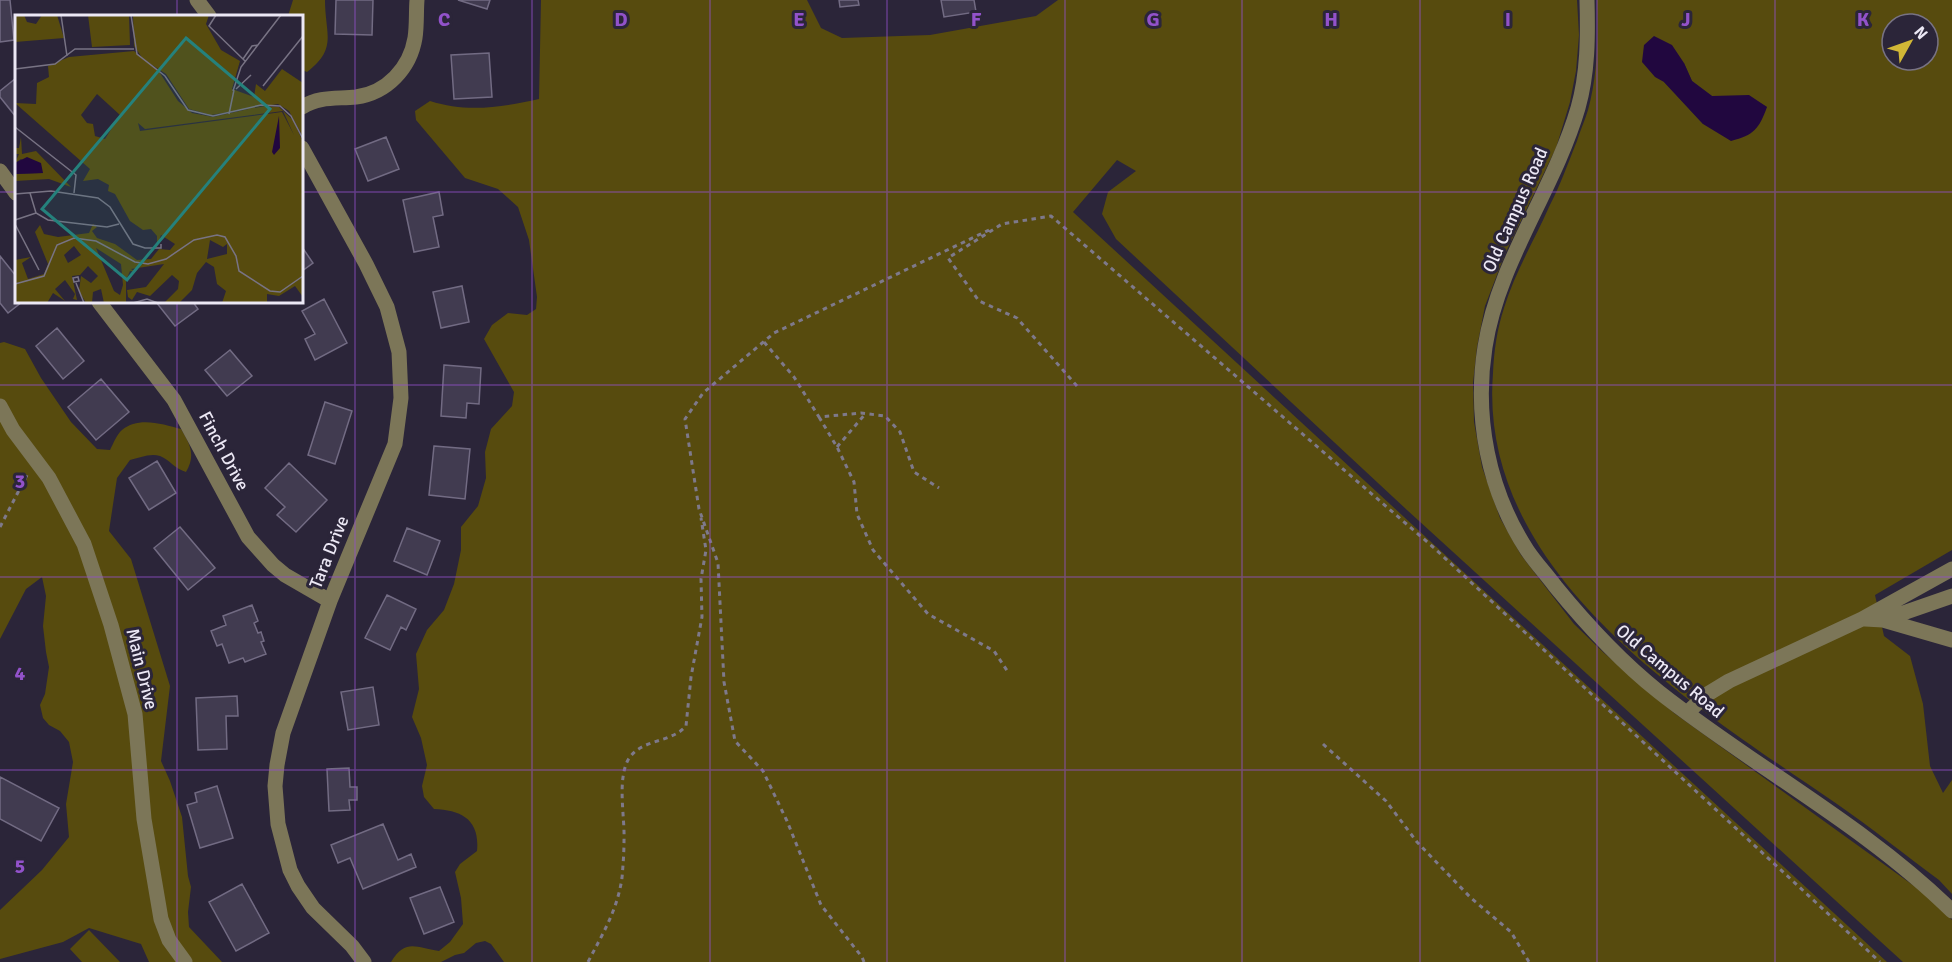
<svg xmlns="http://www.w3.org/2000/svg" width="1952" height="962" font-family="Signika,sans-serif">
<style>
.green{fill:#574b0e;fill-rule:evenodd}
.water{fill:#21073f}
.building{fill:#413b50;stroke:#726b83;stroke-width:1.5}
.lines{fill:none;stroke-linecap:round;stroke-linejoin:round}
.path{stroke:#7e798a;stroke-width:3;stroke-dasharray:4.5 4.5;stroke-linecap:butt}
.minor{stroke:#7c7658;stroke-width:15}
.grid{fill:none;stroke:#9252ca;stroke-width:1.5;stroke-opacity:0.55}
.labels{text-anchor:middle;stroke-width:6;stroke-linejoin:round;paint-order:stroke}
.street-label{font-size:18px;fill:#ece8f5;stroke:#2b2539}
.inset-road{fill:none;stroke:#787384;stroke-width:1.5}
.view{fill:#25817c;fill-opacity:0.15;stroke:#25817c;stroke-width:3}
.inset-edge{fill:none;stroke:#ece8f5;stroke-width:3}
.grid-label{font-size:20px;text-anchor:middle;font-weight:bold;fill:#9252ca;stroke:#2b2539;stroke-width:6;stroke-linejoin:round;paint-order:stroke}
</style>
<rect width="100%" height="100%" fill="#2b2539"/>
<!-- green -->
<path class="green" d="M293,0H325C325,34 338,48 307,72L302,70V16H288Z
M541,0H807L821,28L842,38L930,35L1036,16L1058,0H1577L1579,35L1576,71L1570,102L1556,148L1505,254L1485,306L1477,347L1473,383L1474,422L1482,467L1500,518L1521,555L1574,624L1604,653L1674,713L1921,891L1952,920V962H1903L1407,510L1116,239L1102,214L1108,192L1136,171L1117,160L1073,212L1887,962H504L491,944L485,941L476,943L464,953L455,955L441,962H391C406,938 416,948 439,951L450,942L463,924L461,898L455,872L460,864L477,851C480,820 462,810 434,809L424,797L422,786L427,765L421,738L412,717L419,689L416,654L427,630L444,610L454,584L461,550V527L478,506L486,478L485,452L491,429L512,406L514,392L484,339L492,325L508,313L527,315L536,309L537,297L529,240L518,207L498,189L465,178L416,120L415,111L430,101C467,113 502,107 539,99Z
M1597,0H1952V550L1875,595L1884,636L1910,656L1923,704L1930,766L1943,793L1952,780V894L1939,880C1905,855 1872,828 1837,804C1693,705 1477,574 1493,373C1494,351 1497,329 1504,308C1515,272 1534,241 1549,207C1560,186 1568,163 1577,141C1580,131 1585,120 1588,110C1598,74 1598,36 1597,0ZM1892,24H1928V60H1892ZM1684,63L1692,81L1712,96H1748L1767,107L1703,124L1664,82Z
M4,342L25,349L41,378L71,422L97,449L110,450C113,444 117,434 122,430C138,416 163,424 181,429C190,444 196,455 186,472C175,469 170,460 160,456C150,453 139,458 130,460L117,478L109,531L131,559L170,686L161,761L170,781L182,817L188,876L191,887L188,912L189,927L222,962H149L141,944L89,928L63,942L0,959V910L42,870L69,837L66,804L73,762L69,742L60,731L49,725L43,718L40,705L45,694L49,667L46,652L43,626L46,596L42,577L26,589L0,639V343Z
M89,930L120,962H82L70,949Z"/>
<!-- water -->
<path class="water" d="M1654,36L1672,45L1684,63L1692,81L1712,96L1749,95L1767,107C1759,129 1754,135 1731,141L1703,124L1664,82L1655,77L1642,62L1644,45Z"/>
<!-- building -->
<path class="building" d="M0,0H10L14,40L0,42Z
M336,0H373L372,35L335,34Z
M458,0H490L487,9Z
M839,0H858L859,5L840,7Z
M941,0H974L976,12L944,17Z
M489,53L492,97L454,99L451,55Z
M16,78V117L0,97V91Z
M386,137L399,169L368,181L355,149Z
M439,192L443,215L433,217L439,247L414,252L403,200Z
M302,247L313,263L302,271Z
M0,256L16,276V302H22L8,313L0,303Z
M462,286L469,322L441,328L433,292Z
M324,299L347,343L315,360L305,339L315,334L302,311Z
M156,302H193L198,309L175,326Z
M57,328L84,361L63,379L36,346Z
M230,350L252,376L227,396L205,370Z
M444,365L481,368L479,404L467,403L466,418L441,416Z
M101,379L129,412L96,440L68,407Z
M325,402L352,411L335,464L308,455Z
M434,446L470,449L465,499L429,495Z
M157,461L176,493L149,510L129,478Z
M289,463L327,500L296,532L277,515L285,507L265,488Z
M180,527L215,568L188,590L154,548Z
M407,528L440,541L427,575L394,561Z
M387,595L416,609L406,630L401,627L390,650L365,638Z
M252,605L258,621L254,623L258,633L261,632L264,641L261,642L266,654L245,662L243,658L229,663L222,644L217,646L211,631L226,625L223,616Z
M373,687L379,725L348,730L341,692Z
M237,696L238,716H226L227,749L198,750L196,698Z
M349,768L350,787H357V800H349L350,810L329,811L327,769Z
M0,777L59,808L41,841L0,819Z
M217,786L233,838L200,848L187,805L197,802L195,793Z
M383,824L398,860L411,854L416,867L363,889L350,858L338,863L331,845Z
M242,884L269,933L236,951L209,902Z
M440,887L454,922L424,934L410,898Z"/>
<g class="lines">
<!-- path -->
<path class="path" d="M764,342L794,377L819,417L861,413L885,416L900,432L914,472L939,488
M1077,386L1017,318L979,301L948,258L1002,224L1051,216L1433,547L1880,962
M819,417L837,447L854,482L857,514L873,550L928,614L994,651L1008,672
M837,447L866,413
M0,527L27,475
M1323,744L1386,801L1417,842L1471,898L1511,932L1529,962
M588,962C603,933 617,911 622,878C623,866 624,853 624,841C625,817 617,781 628,760C641,738 670,744 686,726L691,677L702,617L701,579L706,550L701,518
M864,962L862,957L821,905L787,821L763,771L735,741L724,682L718,563L699,509L685,419L703,393L774,333L989,230"/>
<!-- minor -->
<path class="minor" d="M197,0L209,16
M1587,0C1588,36 1588,73 1578,108C1554,190 1498,262 1485,347C1474,417 1488,490 1527,550C1535,562 1546,574 1555,586C1586,624 1620,661 1659,692C1754,767 1866,826 1952,911
M302,107C320,96 336,99 356,97C387,93 410,68 415,38C417,25 416,12 417,0
M302,148L366,264L387,307L399,352L401,398L395,444L330,601L283,733L277,765L275,786L278,824L290,870L298,886L313,908L352,946L364,962
M0,171L16,193
M99,302L174,400L248,537L273,565L285,575L330,601
M0,406L13,430L49,478L84,544L111,625L135,714L144,819L161,919L169,940L185,962
M1865,619L1883,620L1952,596
M1883,620L1952,640
M1687,713L1706,695L1729,681L1862,619L1952,569"/>
</g>
<!-- grid -->
<path class="grid" d="M177,0V16M355,0V962M532,0V962M710,0V962M887,0V962M1065,0V962M1242,0V962M1420,0V962M1597,0V962M1775,0V962M0,192H16M302,192H1952M177,302V962M0,385H1952M0,577H1952M0,770H1952"/>
<g class="labels">
<!-- street labels -->
<g class="street-label">
<text transform="translate(1515 210) rotate(-66)" y="6">Old Campus Road</text>
<text transform="translate(224 451) rotate(62)" y="6">Finch Drive</text>
<text transform="translate(329 552) rotate(-68)" y="6">Tara Drive</text>
<text transform="translate(142 669) rotate(76)" y="6">Main Drive</text>
<text transform="translate(1670 671) rotate(40)" y="6">Old Campus Road</text>
</g>
</g>
<!-- overview -->
<g transform="translate(15 15)">
<rect width="288" height="288" fill="#2b2539"/>
<path d="M0,0H9L12,7L21,9L27,0H42L49,23L0,27ZM73,0H114L115,30L77,32ZM118,0H194L191,9L206,35L225,46L217,74L239,82L241,69L250,76L267,54L288,68V122L274,96L263,89L196,100L174,94L151,59L128,44L119,31ZM119,36L143,55L163,86L177,98L198,102L246,91L264,92L278,105L288,127V282L280,271L264,281L252,279V288H207L211,276L202,269L199,252L191,247L182,258L177,275L164,288H149L163,274L164,266L157,260L135,281L122,277L117,285L113,282L112,275L131,272L149,249L116,254L121,257L115,256L111,265V288H89L86,274L78,277L77,288H71L64,276L66,261L76,268L83,261L73,251L65,260L57,261L62,285L58,284L60,279L50,265L40,274L50,286L38,278L32,288H0V245L16,242L7,248L13,264L29,259L33,249L20,217L25,210L29,219L43,222L74,218L78,209L82,212L77,216L82,223L100,229L122,245L136,244L144,234L155,235L160,229L146,220L142,232V221L136,214L128,215L115,206L100,179L93,176L94,170L83,164L68,166L75,154L0,88L21,89L22,68L34,62L33,51L54,42ZM82,79L105,100L90,124L80,121L78,109L72,108L66,100ZM268,96L279,120L267,97L125,116L123,108L130,114ZM195,225L208,232L212,229V239L192,244ZM59,231L66,240L53,248L49,240ZM81,233L106,249L108,270L105,280L99,276ZM6,122L7,139L21,136L56,172L34,164L0,166V159L28,158L6,144L0,148L4,139H1L0,133H4Z" fill="#574b0e" fill-rule="evenodd"/>
<path d="M264,101L265,133L259,140L257,137ZM12,142L26,148L28,158L0,159V148Z" fill="#21073f"/>
<path class="inset-road" d="M46,0L52,41M116,0L122,39L150,61L173,95L198,101L246,90L265,91L276,101L288,124M201,0L194,11L230,46M228,44L237,31L243,30M0,54L40,49L60,34H119M248,71L288,21M221,74L236,60M218,76L226,52L266,0M214,99L219,75M0,112L61,160L59,178M15,178L21,198L33,205L92,212L104,209M0,179L36,176L83,183L95,192L118,229L130,233H146V229M0,205L21,198M0,209L24,255M63,262L64,266L59,267L58,263ZM61,268L69,288M0,269L29,261L42,230L59,223L81,226L120,247L133,249L151,244L179,225L202,220L210,222L221,241L224,256L255,276L265,277L288,261M118,288L132,284L143,288"/>
<path class="view" d="M171,23L255,94L112,265L27,194Z"/>
<rect width="288" height="288" class="inset-edge"/>
</g>
<g class="grid-label">
<text x="444" y="26">C</text>
<text x="621" y="26">D</text>
<text x="799" y="26">E</text>
<text x="976" y="26">F</text>
<text x="1153" y="26">G</text>
<text x="1331" y="26">H</text>
<text x="1508" y="26">I</text>
<text x="1686" y="26">J</text>
<text x="1863" y="26">K</text>
<text x="20" y="488">3</text>
<text x="20" y="680">4</text>
<text x="20" y="873">5</text>
</g>
<!-- north arrow -->
<g transform="translate(1910 42) rotate(50)"><circle r="28" fill="#2b2539" stroke="#787384" stroke-width="1.5"/>
<path d="M0-4.5L10 22L0 15L-10 22Z" fill="#d1b736"/>
<text y="-9" font-size="16" font-weight="bold" text-anchor="middle" fill="#ece8f5">N</text>
</g>
</svg>
